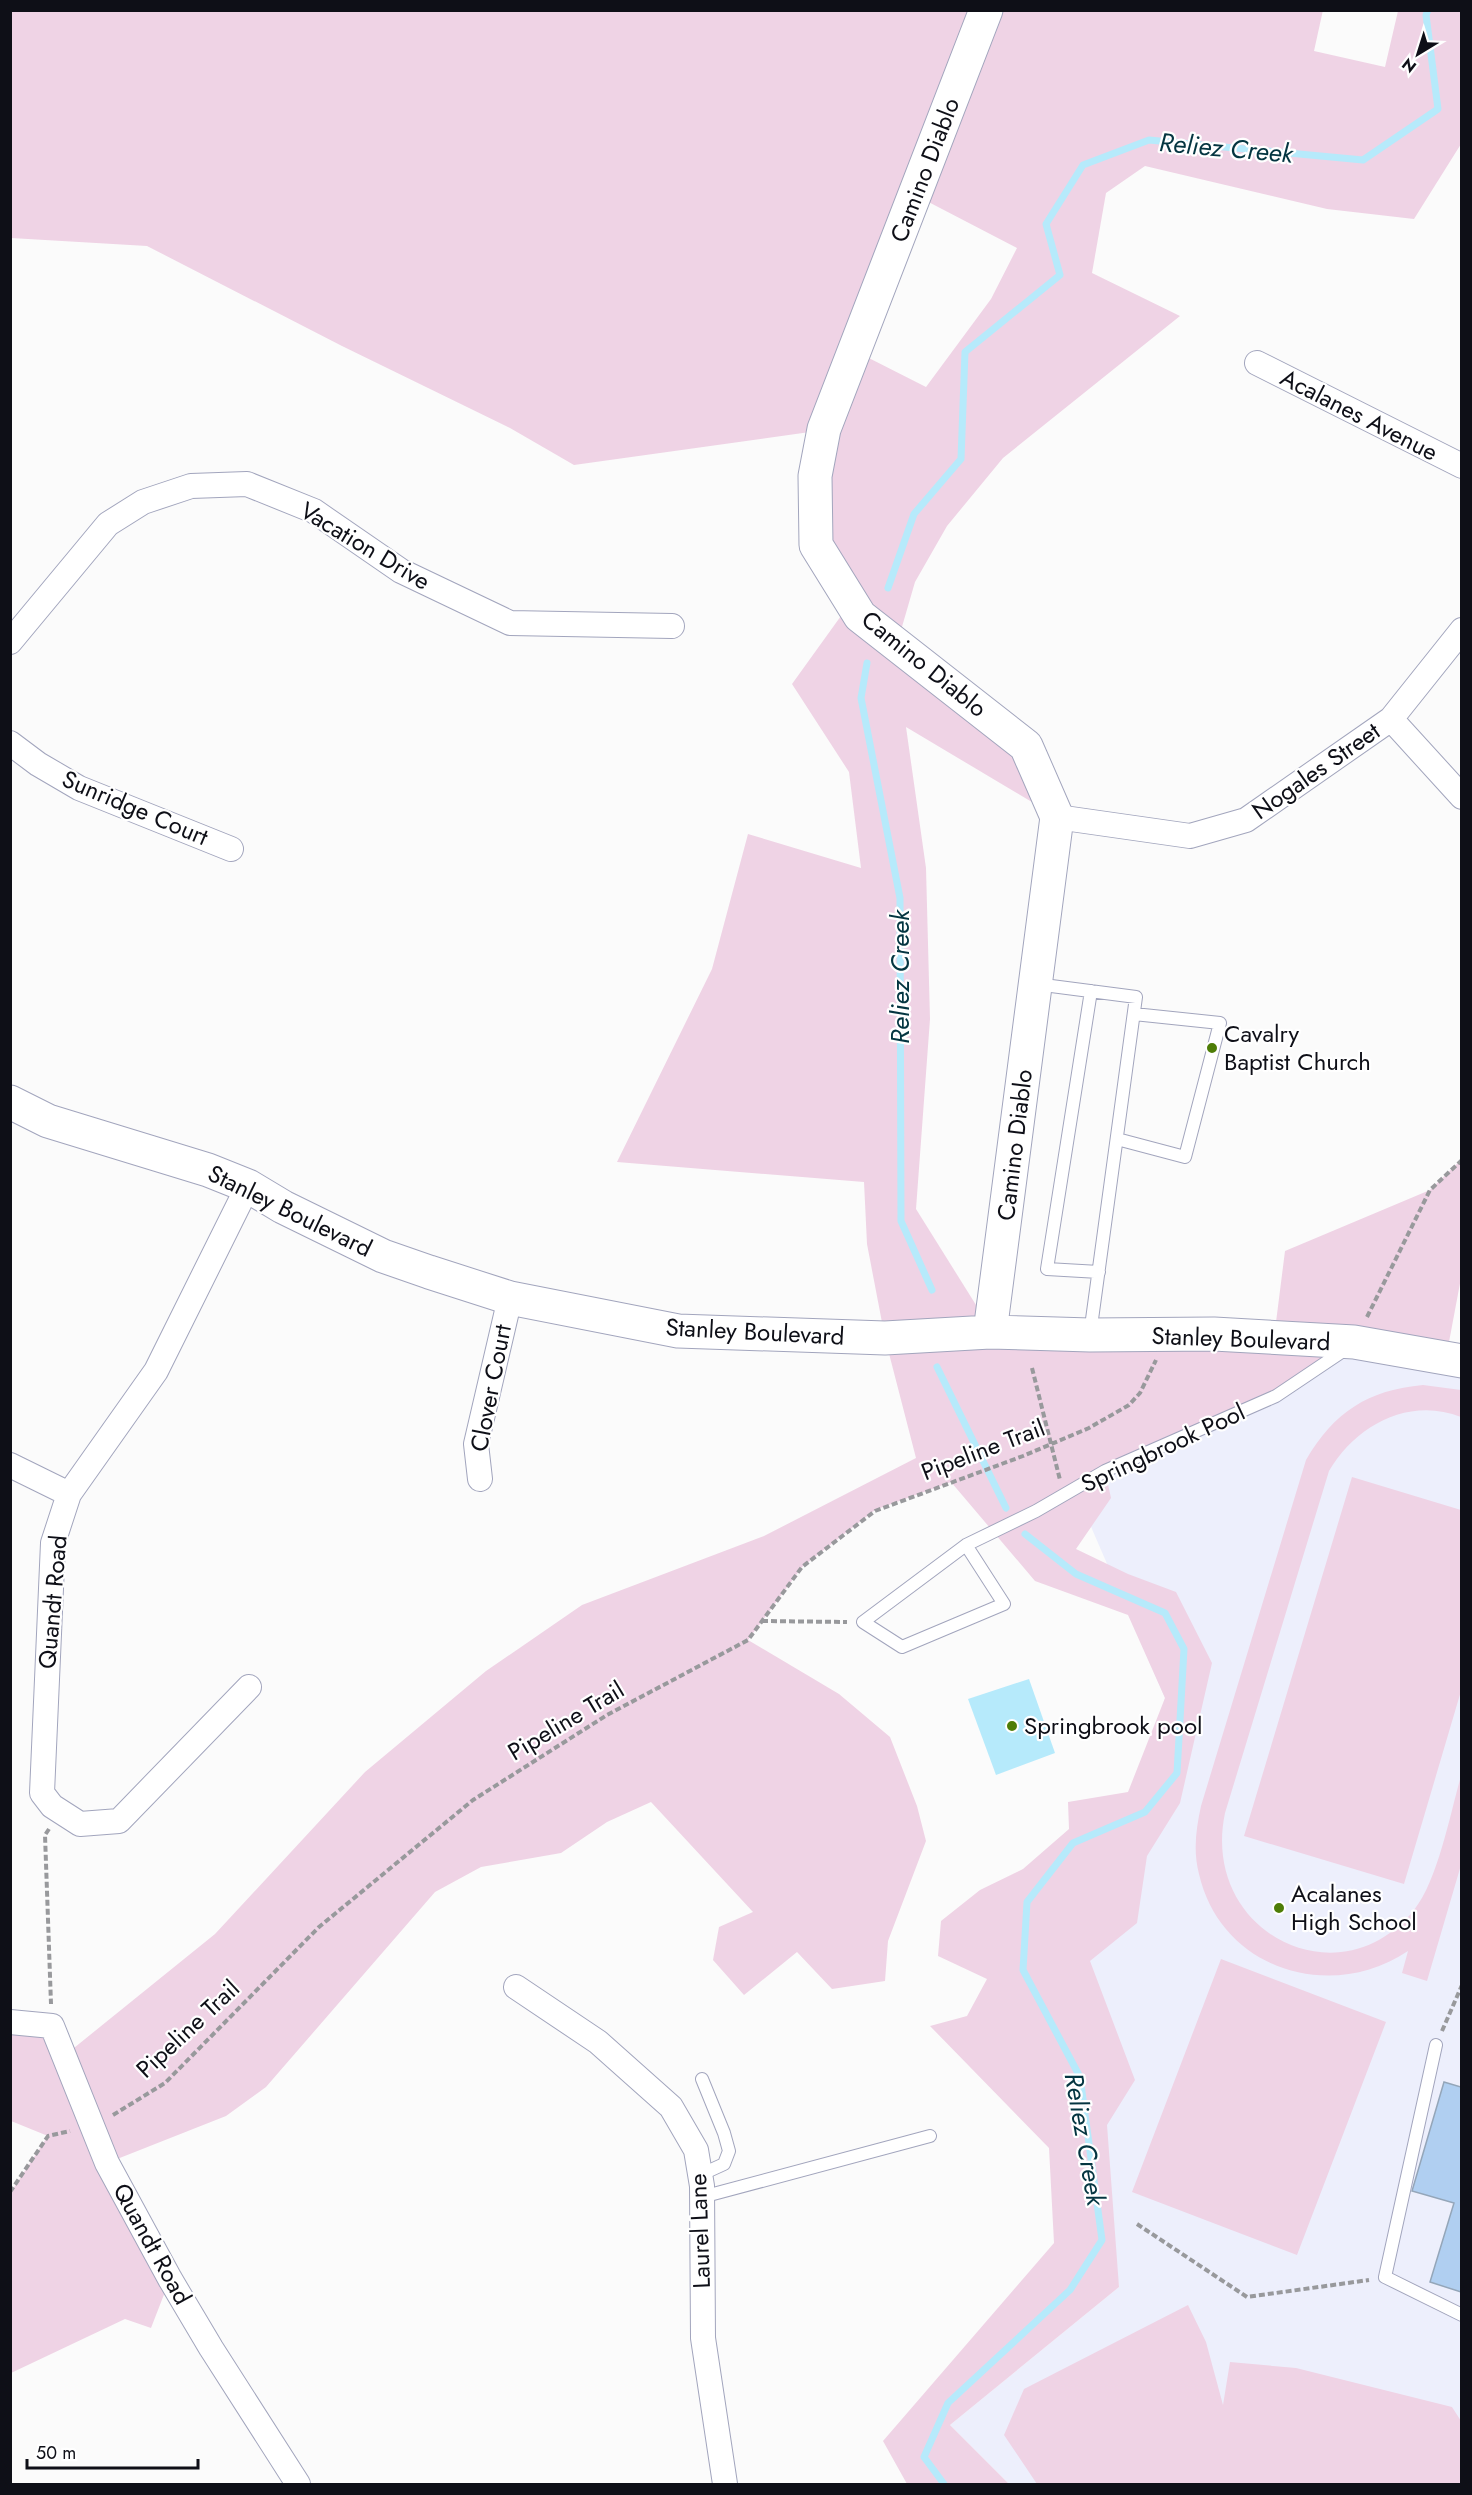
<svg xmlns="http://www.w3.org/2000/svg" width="1472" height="2495" font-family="Jost,sans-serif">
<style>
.built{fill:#edeffc}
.green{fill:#efd3e5;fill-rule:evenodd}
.water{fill:#b6eafb}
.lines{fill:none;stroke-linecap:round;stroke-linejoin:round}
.stream{stroke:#b6eafb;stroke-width:7}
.building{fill:#b0cff1;stroke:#94a6b9;stroke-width:1.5}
.lane-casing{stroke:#a2a5bd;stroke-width:14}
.street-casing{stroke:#a2a5bd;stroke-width:26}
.secondary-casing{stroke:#a2a5bd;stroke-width:35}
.path{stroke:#98999c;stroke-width:4;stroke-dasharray:6 3;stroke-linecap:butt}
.lane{stroke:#fff;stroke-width:12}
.street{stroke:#fff;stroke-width:24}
.secondary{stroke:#fff;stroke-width:33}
.poi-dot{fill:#4e7d07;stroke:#fff;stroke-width:2}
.labels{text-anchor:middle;stroke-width:4.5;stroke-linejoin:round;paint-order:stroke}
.street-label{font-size:24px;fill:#0e0f17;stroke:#fff}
.poi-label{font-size:24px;fill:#0e0f17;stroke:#fff;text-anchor:start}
.water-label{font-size:26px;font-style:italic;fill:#043541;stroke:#fff}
</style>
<rect width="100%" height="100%" fill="#fbfbfb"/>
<!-- built -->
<path class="built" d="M1354,1342L1461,1361V2484H1009L950,2425L1119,2287L1067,1960L1126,1856L1165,1698L1076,1492Z"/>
<!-- green -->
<path class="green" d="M1323,10L1314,51L1385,67L1398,11H1461V144L1414,219L1327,209L1145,166L1106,193L1092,273L1180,316L1003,458L947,526L915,582L897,644L1026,746L1057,817L906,727L926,868L930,1019L916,1209L991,1329L1274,1338L1285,1251L1430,1190L1461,1160V1278L1446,1358L1354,1343L1276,1396L1105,1471L1111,1498L1076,1549L1128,1574L1176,1592L1212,1663L1180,1803L1147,1856L1137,1923L1090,1961L1135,2080L1107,2125L1119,2287L950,2425L1009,2484H907L883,2441L1054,2243L1049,2148L930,2026L967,2016L987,1979L938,1956L941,1921L980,1890L1023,1869L1069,1829L1068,1802L1128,1792L1165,1698L1128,1615L1035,1581L951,1482L875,1510L802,1567L748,1640L839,1694L890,1737L917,1806L926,1841L888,1941L885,1981L832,1989L797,1952L744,1995L713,1960L719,1927L753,1912L651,1802L607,1822L561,1853L481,1867L435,1892L266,2087L226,2116L107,2163L170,2279L151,2328L125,2319L11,2373V2192L48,2136L11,2121V2022L39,2024L64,2056L215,1934L365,1772L486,1671L582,1605L764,1536L916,1458L885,1338L867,1244L864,1182L617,1162L712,969L748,834L861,868L849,772L792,684L851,602L816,545L824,430L574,465L510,428L342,346L147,246L11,238L10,11ZM915,195L1017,248L991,299L926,387L855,351Z
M1423,1385L1461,1390V1417C1409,1396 1355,1426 1329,1471L1225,1813C1200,1932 1339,2003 1414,1910C1438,1880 1450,1814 1461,1776V1865L1427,1981L1402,1973L1408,1951C1331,2003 1221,1970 1199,1874C1193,1851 1196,1829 1201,1806L1306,1460C1334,1412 1368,1390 1423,1385Z
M1352,1477L1461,1510V1691L1404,1884L1244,1836Z
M1221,1959L1386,2022L1297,2255L1132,2192Z
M1188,2305L1206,2342L1223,2405L1230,2362L1296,2368L1452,2407L1461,2421V2484H1037L1004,2435L1024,2389Z"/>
<!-- water -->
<path class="water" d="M1029,1679L1055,1753L996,1775L968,1699Z"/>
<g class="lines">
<!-- stream -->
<path class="stream" d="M888,588L914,514L961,459L965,352L1060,275L1046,224L1083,165L1149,140L1363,160L1438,109L1426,15L1428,10
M867,663L861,698L900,898L901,1221L932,1290
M937,1367L1006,1508
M944,2484L924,2457L948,2403L1070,2290L1102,2240L1080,2077L1023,1970L1027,1902L1073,1843L1145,1812L1177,1773L1184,1649L1165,1613L1076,1574L1025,1534"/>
</g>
<!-- building -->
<path class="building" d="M1444,2082L1461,2087V2292L1430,2282L1454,2203L1412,2191Z"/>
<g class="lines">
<!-- lane casing -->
<g class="lane-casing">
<path id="lane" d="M1036,984L1136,997L1090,1334
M1091,991L1047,1269L1099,1272
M1117,1139L1185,1157L1220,1023L1134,1014
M966,1545L1004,1604L902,1647L863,1622L966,1545L1036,1511L1105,1471L1276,1396L1346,1349
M1436,2045L1385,2277L1462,2315
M700,2175L724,2164L729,2151L724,2133L702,2079
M702,2197L930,2136"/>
</g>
<!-- street casing -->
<g class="street-casing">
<path id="street" d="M1257,363L1462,466
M10,642L108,524L143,502L191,486L247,484L314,511L401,571L510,623L672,626
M1391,719L1462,797
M10,743L38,764L79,788L231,849
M1057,817L1190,836L1246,820L1391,719L1462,630
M248,1186L156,1371L69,1494L53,1543L42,1793L52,1806L80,1824L119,1821L249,1687
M10,1465L69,1494
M480,1479L476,1444L510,1298
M516,1987L598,2042L671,2107L696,2150L702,2186L703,2338L725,2484
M10,2022L52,2026L107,2163L170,2279L211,2348L298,2484"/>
</g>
<!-- secondary casing -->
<g class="secondary-casing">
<path id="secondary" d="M986,10L824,429L815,476L816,545L860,616L1026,746L1057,817L990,1332
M10,1102L48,1121L208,1170L248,1186L283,1207L383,1256L429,1272L510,1298L678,1331L885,1338L990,1332L1090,1335L1214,1334L1354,1342L1462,1361"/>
</g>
<!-- path -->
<path class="path" d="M1367,1317L1430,1190L1462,1160
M1032,1368L1060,1480
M762,1621L847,1622
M49,1829L45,1835L51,2004
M1442,2031L1462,1985
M113,2115L165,2083L319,1927L473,1800L607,1715L748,1640L802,1567L875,1511L1023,1456L1089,1428L1129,1405L1140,1393L1156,1360
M10,2192L48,2136L70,2131
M1137,2224L1247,2297L1369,2280"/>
<!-- lane -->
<use href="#lane" class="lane"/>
<!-- street -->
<use href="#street" class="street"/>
<!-- secondary -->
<use href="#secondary" class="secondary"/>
</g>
<!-- markers -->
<g class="poi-dot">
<circle cx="1212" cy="1048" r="6"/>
<circle cx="1012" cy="1726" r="6"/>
<circle cx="1279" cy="1908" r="6"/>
</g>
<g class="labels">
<!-- street labels -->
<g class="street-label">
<text transform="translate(925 170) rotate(-69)" y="8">Camino Diablo</text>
<text transform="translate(1359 415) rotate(27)" y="8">Acalanes Avenue</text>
<text transform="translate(365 546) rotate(31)" y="8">Vacation Drive</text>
<text transform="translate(924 664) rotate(39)" y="8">Camino Diablo</text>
<text transform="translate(1316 771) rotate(-35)" y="8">Nogales Street</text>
<text transform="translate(135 808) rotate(23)" y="8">Sunridge Court</text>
<text transform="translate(1015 1145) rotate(-83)" y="8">Camino Diablo</text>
<text transform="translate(290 1211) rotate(26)" y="8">Stanley Boulevard</text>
<text transform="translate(755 1332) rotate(3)" y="8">Stanley Boulevard</text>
<text transform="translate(1241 1339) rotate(2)" y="8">Stanley Boulevard</text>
<text transform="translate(491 1388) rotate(-79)" y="8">Clover Court</text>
<text transform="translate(1163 1448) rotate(-25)" y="8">Springbrook Pool</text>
<text transform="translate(983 1450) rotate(-21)" y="8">Pipeline Trail</text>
<text transform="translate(53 1602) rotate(-85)" y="8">Quandt Road</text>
<text transform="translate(566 1721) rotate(-31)" y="8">Pipeline Trail</text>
<text transform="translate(188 2029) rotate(-43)" y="8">Pipeline Trail</text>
<text transform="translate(700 2231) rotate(-92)" y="8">Laurel Lane</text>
<text transform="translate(152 2244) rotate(61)" y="8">Quandt Road</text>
</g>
<!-- poi labels -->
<g class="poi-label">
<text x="1224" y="1042">Cavalry<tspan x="1224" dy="28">Baptist Church</tspan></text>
<text x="1024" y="1734">Springbrook pool</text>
<text x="1291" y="1902">Acalanes<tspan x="1291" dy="28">High School</tspan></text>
</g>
<!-- water labels -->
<g class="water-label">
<text transform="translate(1226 148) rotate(5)" y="9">Reliez Creek</text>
<text transform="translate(900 977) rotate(-90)" y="9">Reliez Creek</text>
<text transform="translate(1085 2139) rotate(80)" y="9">Reliez Creek</text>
</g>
</g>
<!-- border -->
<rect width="1472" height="2495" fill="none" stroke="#0e0f17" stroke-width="24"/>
<!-- north arrow -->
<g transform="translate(1418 54) rotate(218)" stroke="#ffffff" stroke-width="4.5" paint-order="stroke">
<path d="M0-4.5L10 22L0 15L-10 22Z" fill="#0e0f17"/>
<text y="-9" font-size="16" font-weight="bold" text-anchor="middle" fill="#0e0f17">N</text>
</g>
<!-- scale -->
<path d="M27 2459v9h171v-9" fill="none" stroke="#0e0f17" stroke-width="3"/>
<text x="36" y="2459" font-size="18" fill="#0e0f17" stroke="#ffffff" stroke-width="4.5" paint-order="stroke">50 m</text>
</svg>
